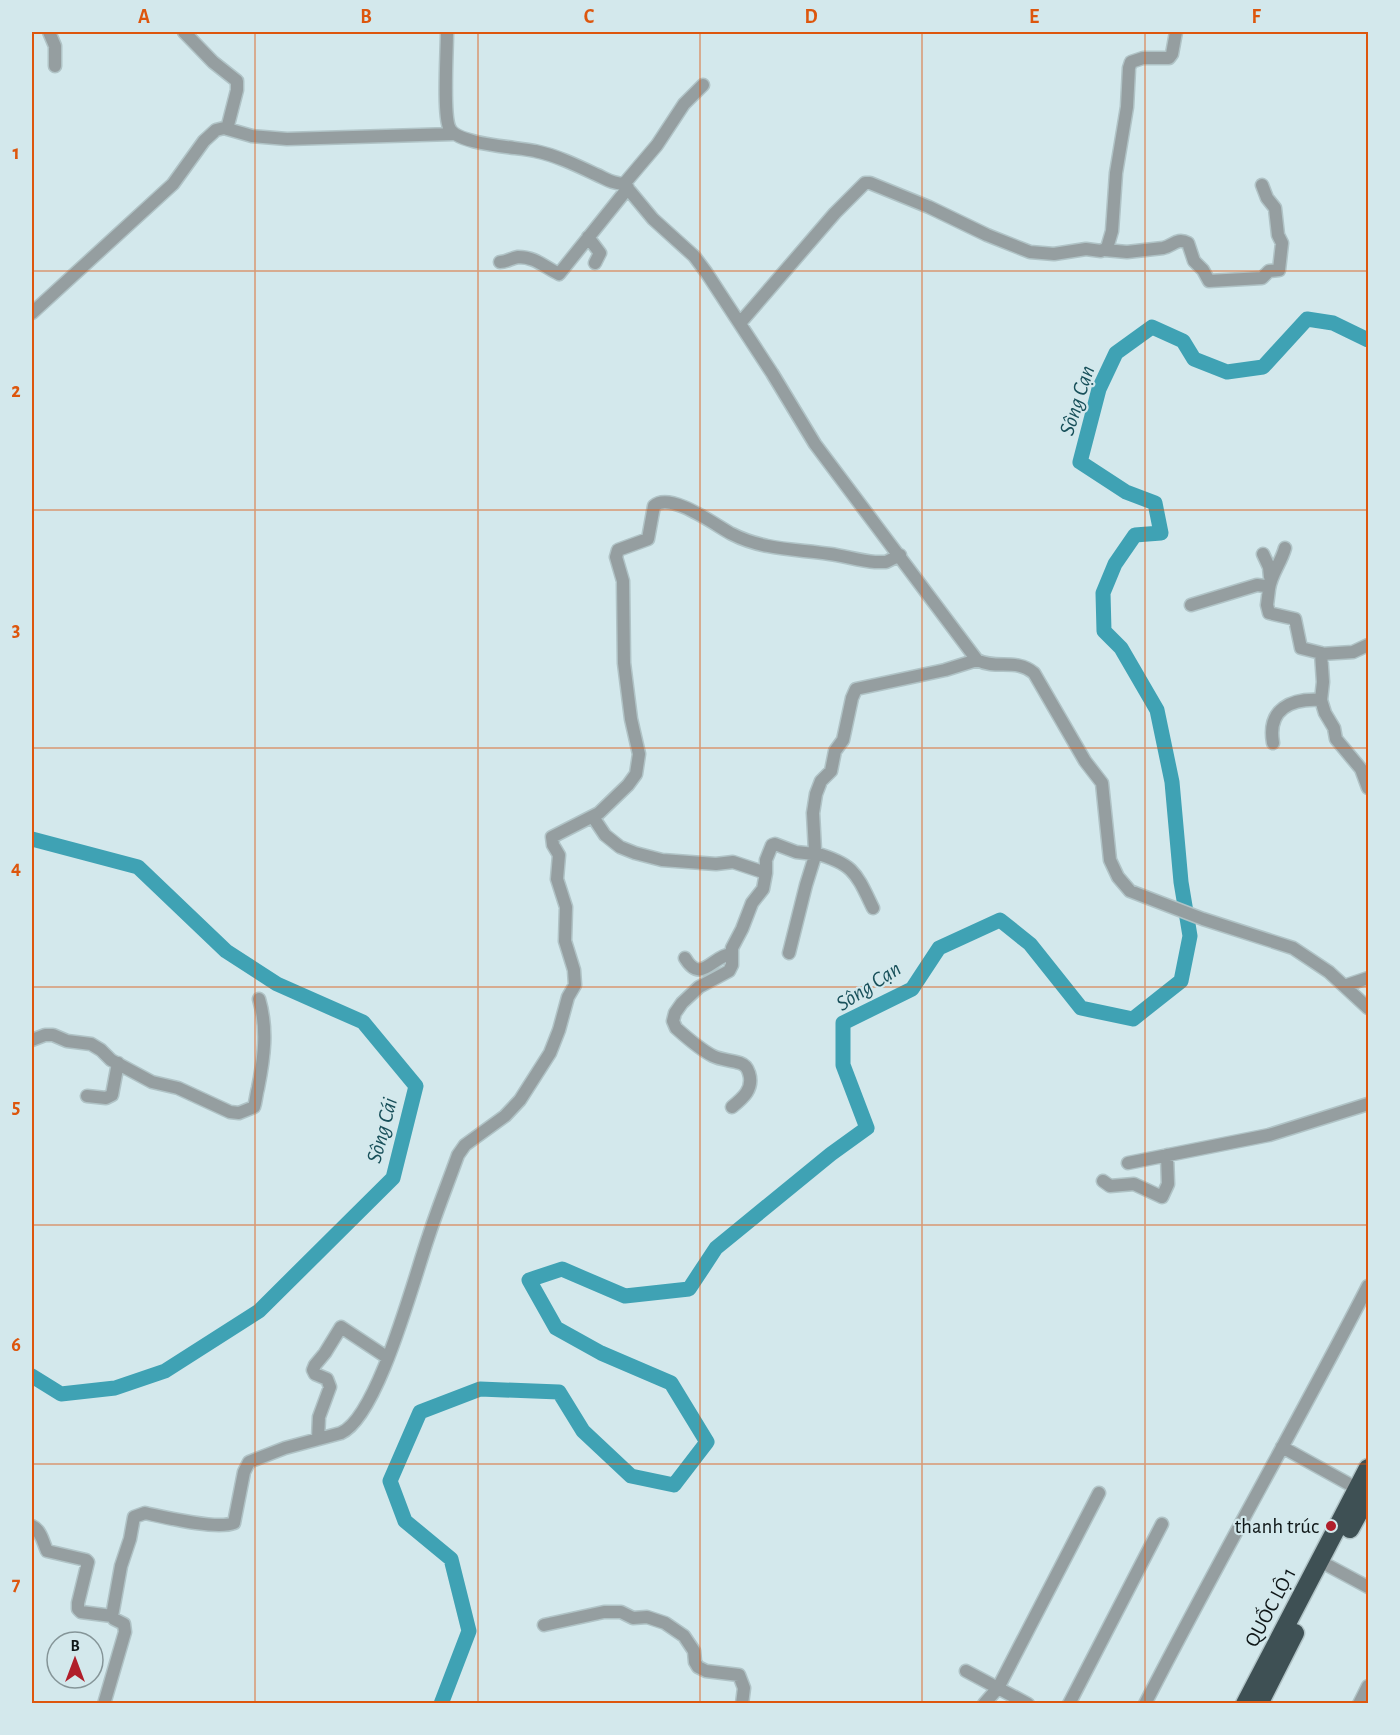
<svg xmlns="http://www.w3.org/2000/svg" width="1400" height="1735" font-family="'Alegreya Sans',sans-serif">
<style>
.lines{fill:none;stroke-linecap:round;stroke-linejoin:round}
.river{stroke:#3fa2b4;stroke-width:15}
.minor-casing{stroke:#b0c3c6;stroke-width:15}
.highway-casing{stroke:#b0c3c6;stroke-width:21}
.minor{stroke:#959ea0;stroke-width:12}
.highway{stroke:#3e5054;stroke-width:18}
.grid{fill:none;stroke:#dd560d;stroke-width:1.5;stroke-opacity:0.55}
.poi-dot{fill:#b01e2a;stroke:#d3e8ec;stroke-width:2}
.labels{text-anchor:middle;stroke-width:4.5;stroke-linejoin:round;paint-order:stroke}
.poi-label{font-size:21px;fill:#101819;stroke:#d3e8ec;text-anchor:end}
.street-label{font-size:21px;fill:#101819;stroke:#d3e8ec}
.water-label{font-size:22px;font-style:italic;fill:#18505a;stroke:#d3e8ec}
.neatline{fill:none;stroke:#dd560d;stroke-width:2}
.grid-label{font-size:20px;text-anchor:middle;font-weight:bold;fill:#dd560d}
</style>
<rect width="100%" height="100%" fill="#d3e8ec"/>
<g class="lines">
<!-- river -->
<path class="river" d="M32,839L138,867L226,951L277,984L363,1022L416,1086L393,1178L259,1311L165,1371L115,1388L61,1394L32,1376
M441,1704L469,1631L451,1559L405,1521L390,1481L420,1412L480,1389L559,1392L583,1431L631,1476L674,1485L707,1442L671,1383L601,1353L556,1328L529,1280L562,1269L625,1296L689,1289L716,1248L831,1154L867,1128L843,1065V1023L912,989L939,948L1000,920L1030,944L1081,1008L1133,1019L1181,981L1190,936L1181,882L1172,782L1157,710L1121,648L1104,631L1103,593L1115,564L1135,535L1161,533L1155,503L1126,492L1080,462L1099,389L1116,353L1152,327L1183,341L1194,359L1227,372L1263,367L1307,319L1333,323L1368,340"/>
<!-- minor casing -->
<g class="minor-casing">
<path id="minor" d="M49,32L55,46V66
M184,32L213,62L237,81V90L227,129
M447,32C447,52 443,112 449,127C455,145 518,147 535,151C555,155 576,165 595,174C607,179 610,183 624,184L653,219L694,256L706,272L772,373L815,444L977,660C997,670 1016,658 1034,673L1085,761L1102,783L1110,860L1118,877L1130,891L1203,919L1293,948L1329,972L1368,1008
M624,184L657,145L684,104L703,85
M588,237L600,253L595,263
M1105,250L1127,252L1163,248C1173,246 1177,237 1188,243L1194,261L1203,270L1209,281L1262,278L1269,271L1279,270L1282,243L1278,235L1275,208L1267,198L1262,185
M500,262C507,262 511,258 518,257C536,257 544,267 559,274L628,188
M32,313L173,184L204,141L216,130L224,128L252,136L287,139L453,134
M740,323L835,213L865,183H870L929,207L987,235L1030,252L1054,254L1086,249L1101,251L1107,248L1112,231L1116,173L1127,107L1129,68L1131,62L1143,58H1169L1172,54L1176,32
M1263,554L1269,567L1270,577
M1269,589C1271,574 1281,563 1285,548
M1191,605L1257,585L1265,586L1269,589L1267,605L1269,613L1295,619L1301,648L1321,653L1323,682L1321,700L1325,713L1334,728L1336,739L1361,769L1368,788
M1321,654L1353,652L1368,645
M1273,743C1267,709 1291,698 1321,700
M593,817L605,835L620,847L635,853L662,860L716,864L733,862L766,873V860L772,845L775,844L796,852L814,854L815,851L813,813L816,794L821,781L831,771L835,751L843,740L852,698L856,689L945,670L977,660
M815,853C854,864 856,873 873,908
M789,953L806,885L816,853
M685,958C701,985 712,956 731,954
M1344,986L1368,978
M32,1040L45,1035H53L67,1041L91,1044L101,1050L111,1060L152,1082L178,1088L230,1112L239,1113L254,1107C256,1101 256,1095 258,1088C264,1058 268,1029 259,999
M87,1096L106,1098L112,1095L118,1063
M732,1107C743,1098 754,1089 749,1073C747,1067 745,1065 740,1063C731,1060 721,1060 713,1056C701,1050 686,1037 676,1028L673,1021L675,1013L682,1003L699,987L729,971L732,965V948L742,929L752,903L763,889L766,873
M1128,1163L1269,1135L1368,1104
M1103,1181L1110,1186L1134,1184L1162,1197L1168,1184L1167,1155
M318,1439L319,1417L330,1387L327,1379L315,1374L313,1370L315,1365L325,1353L341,1327L388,1358
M1282,1447L1358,1489
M32,1526C41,1530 43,1542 47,1551L86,1560L88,1562L78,1603V1609L81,1612L112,1616
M1329,1566L1368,1587
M544,1625L604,1612H621L633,1618L647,1617L665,1623L684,1636L694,1651L695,1662L698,1667L706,1671L739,1675L744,1688L742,1704
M966,1671L1028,1704
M104,1704L125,1632L124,1624L114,1619L112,1616L121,1566L130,1539L134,1517L145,1513C164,1517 216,1530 234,1523L244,1472L249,1462L285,1448L341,1433C378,1417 414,1278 428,1238C437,1210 448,1183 458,1155L465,1145L505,1116L520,1100L550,1053L559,1030L568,997L575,985L574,970L565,941L566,907L557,879L559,855L553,845L552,837L599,813L628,785L636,774L639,754L631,719L624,663L623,581L616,557L618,550L648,539L654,506C670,491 715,525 732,534C763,550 796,549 830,554C845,556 860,561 875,562H886L900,555
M984,1704L998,1688L1099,1493
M1069,1704L1162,1524
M1145,1704C1217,1563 1296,1426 1368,1286
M1359,1704L1368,1686"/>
</g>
<!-- highway casing -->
<g class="highway-casing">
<path id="highway" d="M1350,1529L1368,1496
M1245,1704L1368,1468
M1259,1704L1295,1633"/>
</g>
<!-- minor -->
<use href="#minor" class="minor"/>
<!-- highway -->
<use href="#highway" class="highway"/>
</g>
<!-- grid -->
<path class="grid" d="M255,32V1704M478,32V1704M700,32V1704M922,32V1704M1145,32V1704M32,271H1368M32,510H1368M32,748H1368M32,987H1368M32,1225H1368M32,1464H1368"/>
<!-- markers -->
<circle class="poi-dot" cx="1331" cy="1526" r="6"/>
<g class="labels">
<!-- poi labels -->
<g class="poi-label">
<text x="1319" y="1533">thanh trúc</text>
</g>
<!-- street labels -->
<g class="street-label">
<text transform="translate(1270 1607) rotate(-62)" y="7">QUỐC LỘ 1</text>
</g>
<!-- water labels -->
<g class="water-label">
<text transform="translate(1076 400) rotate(-72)" y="8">Sông Cạn</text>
<text transform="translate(868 985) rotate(-33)" y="8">Sông Cạn</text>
<text transform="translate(381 1130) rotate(-75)" y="8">Sông Cái</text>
</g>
</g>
<!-- border -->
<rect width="1400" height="1735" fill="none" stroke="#d3e8ec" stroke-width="66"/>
<!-- north arrow -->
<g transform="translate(75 1660)"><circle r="28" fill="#d3e8ec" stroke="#859598" stroke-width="1.5"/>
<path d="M0-4.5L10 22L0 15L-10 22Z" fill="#b01e2a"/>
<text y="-9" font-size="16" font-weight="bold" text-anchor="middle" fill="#101819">B</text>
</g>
<rect x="33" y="33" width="1334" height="1669" class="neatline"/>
<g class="grid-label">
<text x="144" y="23">A</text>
<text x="366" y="23">B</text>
<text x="589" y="23">C</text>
<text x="811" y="23">D</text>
<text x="1034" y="23">E</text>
<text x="1256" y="23">F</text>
<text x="16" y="159">1</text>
<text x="16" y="397">2</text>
<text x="16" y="636">3</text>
<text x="16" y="874">4</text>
<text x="16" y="1113">5</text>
<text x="16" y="1351">6</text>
<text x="16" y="1590">7</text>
</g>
</svg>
